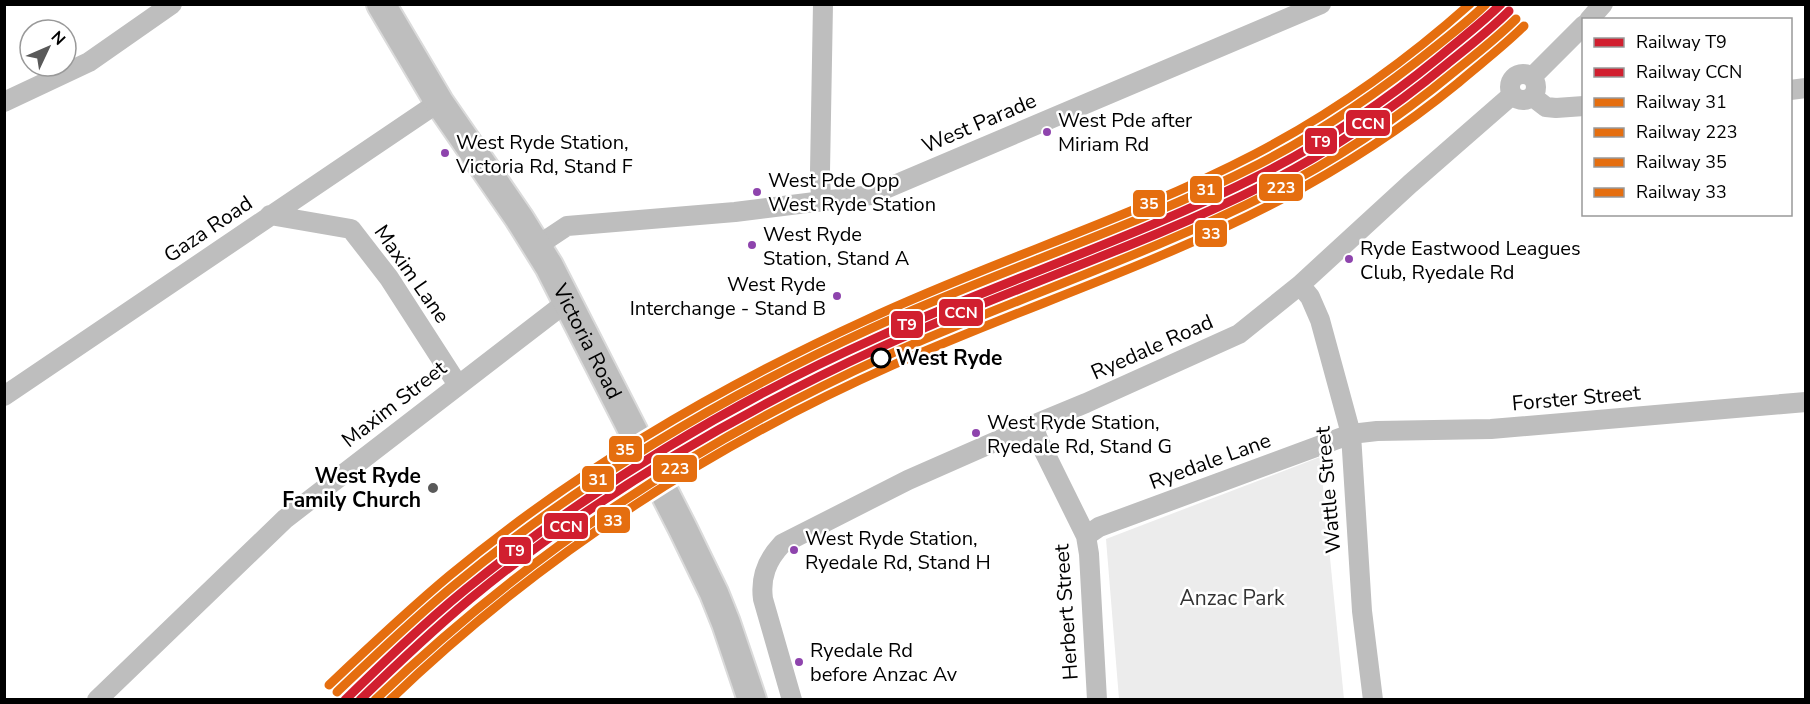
<svg xmlns="http://www.w3.org/2000/svg" width="1810" height="704" font-family="'Nunito Sans',sans-serif">
<style>
.green{fill:#ececec}
.lines{fill:none;stroke-linecap:round;stroke-linejoin:round}
.highway-casing{stroke:#dbdbdb;stroke-width:32}
.minor{stroke:#bebebe;stroke-width:20}
.highway{stroke:#bebebe;stroke-width:28}
.rail{stroke:#bebebe;stroke-width:4.5;stroke-dasharray:9 3 1.5 3;stroke-linecap:butt}
.rail-1-casing{stroke:#fff;stroke-width:14}
.rail-2-casing{stroke:#fff;stroke-width:14}
.rail-3-casing{stroke:#fff;stroke-width:14}
.rail-4-casing{stroke:#fff;stroke-width:14}
.rail-5-casing{stroke:#fff;stroke-width:14}
.rail-6-casing{stroke:#fff;stroke-width:14}
.rail-1{stroke:#d11f2f;stroke-width:9}
.rail-2{stroke:#d11f2f;stroke-width:9}
.rail-3{stroke:#e56e0f;stroke-width:9}
.rail-4{stroke:#e56e0f;stroke-width:9}
.rail-5{stroke:#e56e0f;stroke-width:9}
.rail-6{stroke:#e56e0f;stroke-width:9}
.bus-dot{fill:#8e44ad;stroke:#fff;stroke-width:2}
.stop-dot{fill:#fff;stroke:#000;stroke-width:3}
.poi-dot{fill:#595959;stroke:#fff;stroke-width:2}
.labels{text-anchor:middle;stroke-width:5;stroke-linejoin:round;paint-order:stroke}
.bus-label{font-size:20px;fill:#000;stroke:#fff;text-anchor:start}
.street-label{font-size:21px;fill:#000;stroke:#fff}
.stop-label{font-size:21px;font-weight:bold;fill:#000;stroke:#fff;text-anchor:start}
.poi-label{font-size:21px;font-weight:bold;fill:#000;stroke:#fff;text-anchor:end}
.park-label{font-size:21px;fill:#333;stroke:#fff}
.line-badge{stroke:#fff;stroke-width:2}
.badge-label{font-size:16px;text-anchor:middle;font-weight:bold;fill:#fff}
</style>
<rect width="100%" height="100%" fill="#fff"/>
<!-- green -->
<path class="green" d="M1320,457L1344,699H1119L1106,539Z"/>
<g class="lines">
<!-- highway casing -->
<g class="highway-casing">
<g id="highway">
<path id="s1" d="M381,4L439,102L519,218L549,266L683,529L714,593L726,623L752,700"/>
</g>
</g>
<!-- minor -->
<path class="minor" d="M1589,20L1603,4
M1510 87a13 13 0 1 1 26 0a13 13 0 1 1-26 0Z
M1532,77L1584,25
M1790,90L1806,88
M1533,97L1546,107L1556,108L1584,106
M4,102L89,62L172,4
M821,202L820,171L823,4
M270,215L351,229L389,278L458,385
M537,246L567,226L735,212L871,195L1321,4
M1300,285L1310,297L1320,320L1351,434L1362,611L1373,700
M4,396L439,102
M1033,425L1038,439L1086,536L1089,554L1097,700
M1086,536L1099,527L1351,434L1377,431L1491,429L1806,402
M97,700L285,519L568,301
M792,700L763,599C760,577 767,560 782,544L908,480L1033,425L1086,403L1239,334L1300,285L1410,184L1512,95"/>
<!-- highway -->
<use href="#highway" class="highway"/>
<!-- rail -->
<path class="rail" d="M1070,257C1156,216 1243,173 1324,124C1380,90 1430,46 1480,4
M356,700C409,644 470,594 532,549C641,469 756,399 880,345C953,313 1027,284 1101,254C1158,231 1216,209 1270,180C1357,133 1442,74 1513,4"/>
<!-- rail-1 casing -->
<g class="rail-1-casing">
<path id="rail-1" d="M345,700C384,662 423,624 466,589C592,487 730,403 878,337C1005,280 1138,237 1262,174C1325,142 1384,102 1438,58C1459,40 1481,24 1501,4"/>
</g>
<!-- rail-2 casing -->
<g class="rail-2-casing">
<path id="rail-2" d="M360,700C396,665 432,631 470,599C594,497 733,415 879,348C1007,289 1141,247 1266,184C1331,151 1391,110 1447,64C1468,47 1489,31 1509,11"/>
</g>
<!-- rail-3 casing -->
<g class="rail-3-casing">
<path id="rail-3" d="M337,692C376,655 415,617 457,583C583,479 724,396 872,328C999,270 1134,228 1259,164C1323,131 1383,89 1439,44C1455,31 1471,19 1486,4"/>
</g>
<!-- rail-4 casing -->
<g class="rail-4-casing">
<path id="rail-4" d="M375,700C527,554 695,443 886,356C1013,299 1146,256 1270,193C1336,160 1398,118 1455,71C1476,54 1497,38 1516,19"/>
</g>
<!-- rail-5 casing -->
<g class="rail-5-casing">
<path id="rail-5" d="M329,685C368,648 407,611 449,576C575,471 717,388 866,320C994,260 1130,219 1255,154C1333,113 1405,62 1470,4"/>
</g>
<!-- rail-6 casing -->
<g class="rail-6-casing">
<path id="rail-6" d="M390,700C537,559 708,447 893,365C1021,308 1156,265 1280,200C1343,167 1403,128 1458,83C1480,64 1503,47 1524,26"/>
</g>
<!-- rail-1 -->
<use href="#rail-1" class="rail-1"/>
<!-- rail-2 -->
<use href="#rail-2" class="rail-2"/>
<!-- rail-3 -->
<use href="#rail-3" class="rail-3"/>
<!-- rail-4 -->
<use href="#rail-4" class="rail-4"/>
<!-- rail-5 -->
<use href="#rail-5" class="rail-5"/>
<!-- rail-6 -->
<use href="#rail-6" class="rail-6"/>
</g>
<!-- markers -->
<g class="bus-dot">
<circle cx="1047" cy="132" r="5"/>
<circle cx="445" cy="153" r="5"/>
<circle cx="757" cy="192" r="5"/>
<circle cx="752" cy="245" r="5"/>
<circle cx="1349" cy="259" r="5"/>
<circle cx="837" cy="296" r="5"/>
<circle cx="976" cy="433" r="5"/>
<circle cx="794" cy="550" r="5"/>
<circle cx="799" cy="662" r="5"/>
</g>
<circle class="stop-dot" cx="881" cy="358" r="9"/>
<circle class="poi-dot" cx="433" cy="488" r="6"/>
<g class="labels">
<!-- bus labels -->
<g class="bus-label">
<text x="1058" y="127">West Pde after<tspan x="1058" dy="24">Miriam Rd</tspan></text>
<text x="456" y="149">West Ryde Station,<tspan x="456" dy="24">Victoria Rd, Stand F</tspan></text>
<text x="768" y="187">West Pde Opp<tspan x="768" dy="24">West Ryde Station</tspan></text>
<text x="763" y="241">West Ryde<tspan x="763" dy="24">Station, Stand A</tspan></text>
<text x="1360" y="255">Ryde Eastwood Leagues<tspan x="1360" dy="24">Club, Ryedale Rd</tspan></text>
<text x="826" y="291" text-anchor="end">West Ryde<tspan x="826" dy="24">Interchange - Stand B</tspan></text>
<text x="987" y="429">West Ryde Station,<tspan x="987" dy="24">Ryedale Rd, Stand G</tspan></text>
<text x="805" y="545">West Ryde Station,<tspan x="805" dy="24">Ryedale Rd, Stand H</tspan></text>
<text x="810" y="657">Ryedale Rd<tspan x="810" dy="24">before Anzac Av</tspan></text>
</g>
<!-- street labels -->
<g class="street-label">
<text transform="translate(979 123) rotate(-23)" y="7">West Parade</text>
<text transform="translate(208 229) rotate(-34)" y="7">Gaza Road</text>
<text transform="translate(412 274) rotate(55)" y="7">Maxim Lane</text>
<text dy="7" stroke="none"><textPath href="#s1" startOffset="396">Victoria Road</textPath></text>
<text transform="translate(1152 347) rotate(-24)" y="7">Ryedale Road</text>
<text transform="translate(1576 398) rotate(-5)" y="7">Forster Street</text>
<text transform="translate(394 404) rotate(-38)" y="7">Maxim Street</text>
<text transform="translate(1210 461) rotate(-20)" y="7">Ryedale Lane</text>
<text transform="translate(1328 490) rotate(-95)" y="7">Wattle Street</text>
<text transform="translate(1066 612) rotate(-94)" y="7">Herbert Street</text>
</g>
<!-- stop labels -->
<g class="stop-label">
<text x="896" y="365">West Ryde</text>
</g>
<!-- poi labels -->
<g class="poi-label">
<text x="421" y="483">West Ryde<tspan x="421" dy="24">Family Church</tspan></text>
</g>
<!-- park labels -->
<g class="park-label">
<text x="1232" y="605">Anzac Park</text>
</g>
</g>
<g class="line-badge">
<rect x="1345" y="109" width="46" height="28" rx="6" fill="#d11f2f"/>
<rect x="1304" y="127" width="34" height="28" rx="6" fill="#d11f2f"/>
<rect x="1258" y="173" width="46" height="29" rx="6" fill="#e56e0f"/>
<rect x="1189" y="175" width="34" height="29" rx="6" fill="#e56e0f"/>
<rect x="1132" y="189" width="34" height="29" rx="6" fill="#e56e0f"/>
<rect x="1194" y="219" width="34" height="29" rx="6" fill="#e56e0f"/>
<rect x="938" y="298" width="46" height="29" rx="6" fill="#d11f2f"/>
<rect x="890" y="310" width="34" height="29" rx="6" fill="#d11f2f"/>
<rect x="608" y="435" width="35" height="28" rx="6" fill="#e56e0f"/>
<rect x="652" y="454" width="46" height="29" rx="6" fill="#e56e0f"/>
<rect x="581" y="465" width="34" height="28" rx="6" fill="#e56e0f"/>
<rect x="596" y="506" width="35" height="28" rx="6" fill="#e56e0f"/>
<rect x="543" y="512" width="46" height="28" rx="6" fill="#d11f2f"/>
<rect x="498" y="536" width="34" height="29" rx="6" fill="#d11f2f"/>
</g>
<g class="badge-label">
<text x="1368" y="129">CCN</text>
<text x="1321" y="147">T9</text>
<text x="1281" y="193">223</text>
<text x="1206" y="195">31</text>
<text x="1149" y="209">35</text>
<text x="1211" y="239">33</text>
<text x="961" y="318">CCN</text>
<text x="907" y="330">T9</text>
<text x="625" y="455">35</text>
<text x="675" y="474">223</text>
<text x="598" y="485">31</text>
<text x="613" y="526">33</text>
<text x="566" y="532">CCN</text>
<text x="515" y="556">T9</text>
</g>
<!-- border -->
<rect width="1810" height="704" fill="none" stroke="#000000" stroke-width="12"/>
<!-- legend -->
<rect x="1582" y="18" width="210" height="198" fill="#ffffff" stroke="#999999" stroke-width="1.5"/>
<rect x="1594" y="38" width="30" height="9" fill="#d11f2f" stroke="#999999" stroke-width="1.5"/>
<text x="1636" y="48" font-size="18" fill="#000000">Railway T9</text>
<rect x="1594" y="68" width="30" height="9" fill="#d11f2f" stroke="#999999" stroke-width="1.5"/>
<text x="1636" y="78" font-size="18" fill="#000000">Railway CCN</text>
<rect x="1594" y="98" width="30" height="9" fill="#e56e0f" stroke="#999999" stroke-width="1.5"/>
<text x="1636" y="108" font-size="18" fill="#000000">Railway 31</text>
<rect x="1594" y="128" width="30" height="9" fill="#e56e0f" stroke="#999999" stroke-width="1.5"/>
<text x="1636" y="138" font-size="18" fill="#000000">Railway 223</text>
<rect x="1594" y="158" width="30" height="9" fill="#e56e0f" stroke="#999999" stroke-width="1.5"/>
<text x="1636" y="168" font-size="18" fill="#000000">Railway 35</text>
<rect x="1594" y="188" width="30" height="9" fill="#e56e0f" stroke="#999999" stroke-width="1.5"/>
<text x="1636" y="198" font-size="18" fill="#000000">Railway 33</text>
<!-- north arrow -->
<g transform="translate(48 48) rotate(46)"><circle r="28" fill="#ffffff" stroke="#999999" stroke-width="1.5"/>
<path d="M0-4.5L10 22L0 15L-10 22Z" fill="#595959"/>
<text y="-9" font-size="16" font-weight="bold" text-anchor="middle" fill="#000000">N</text>
</g>
</svg>
